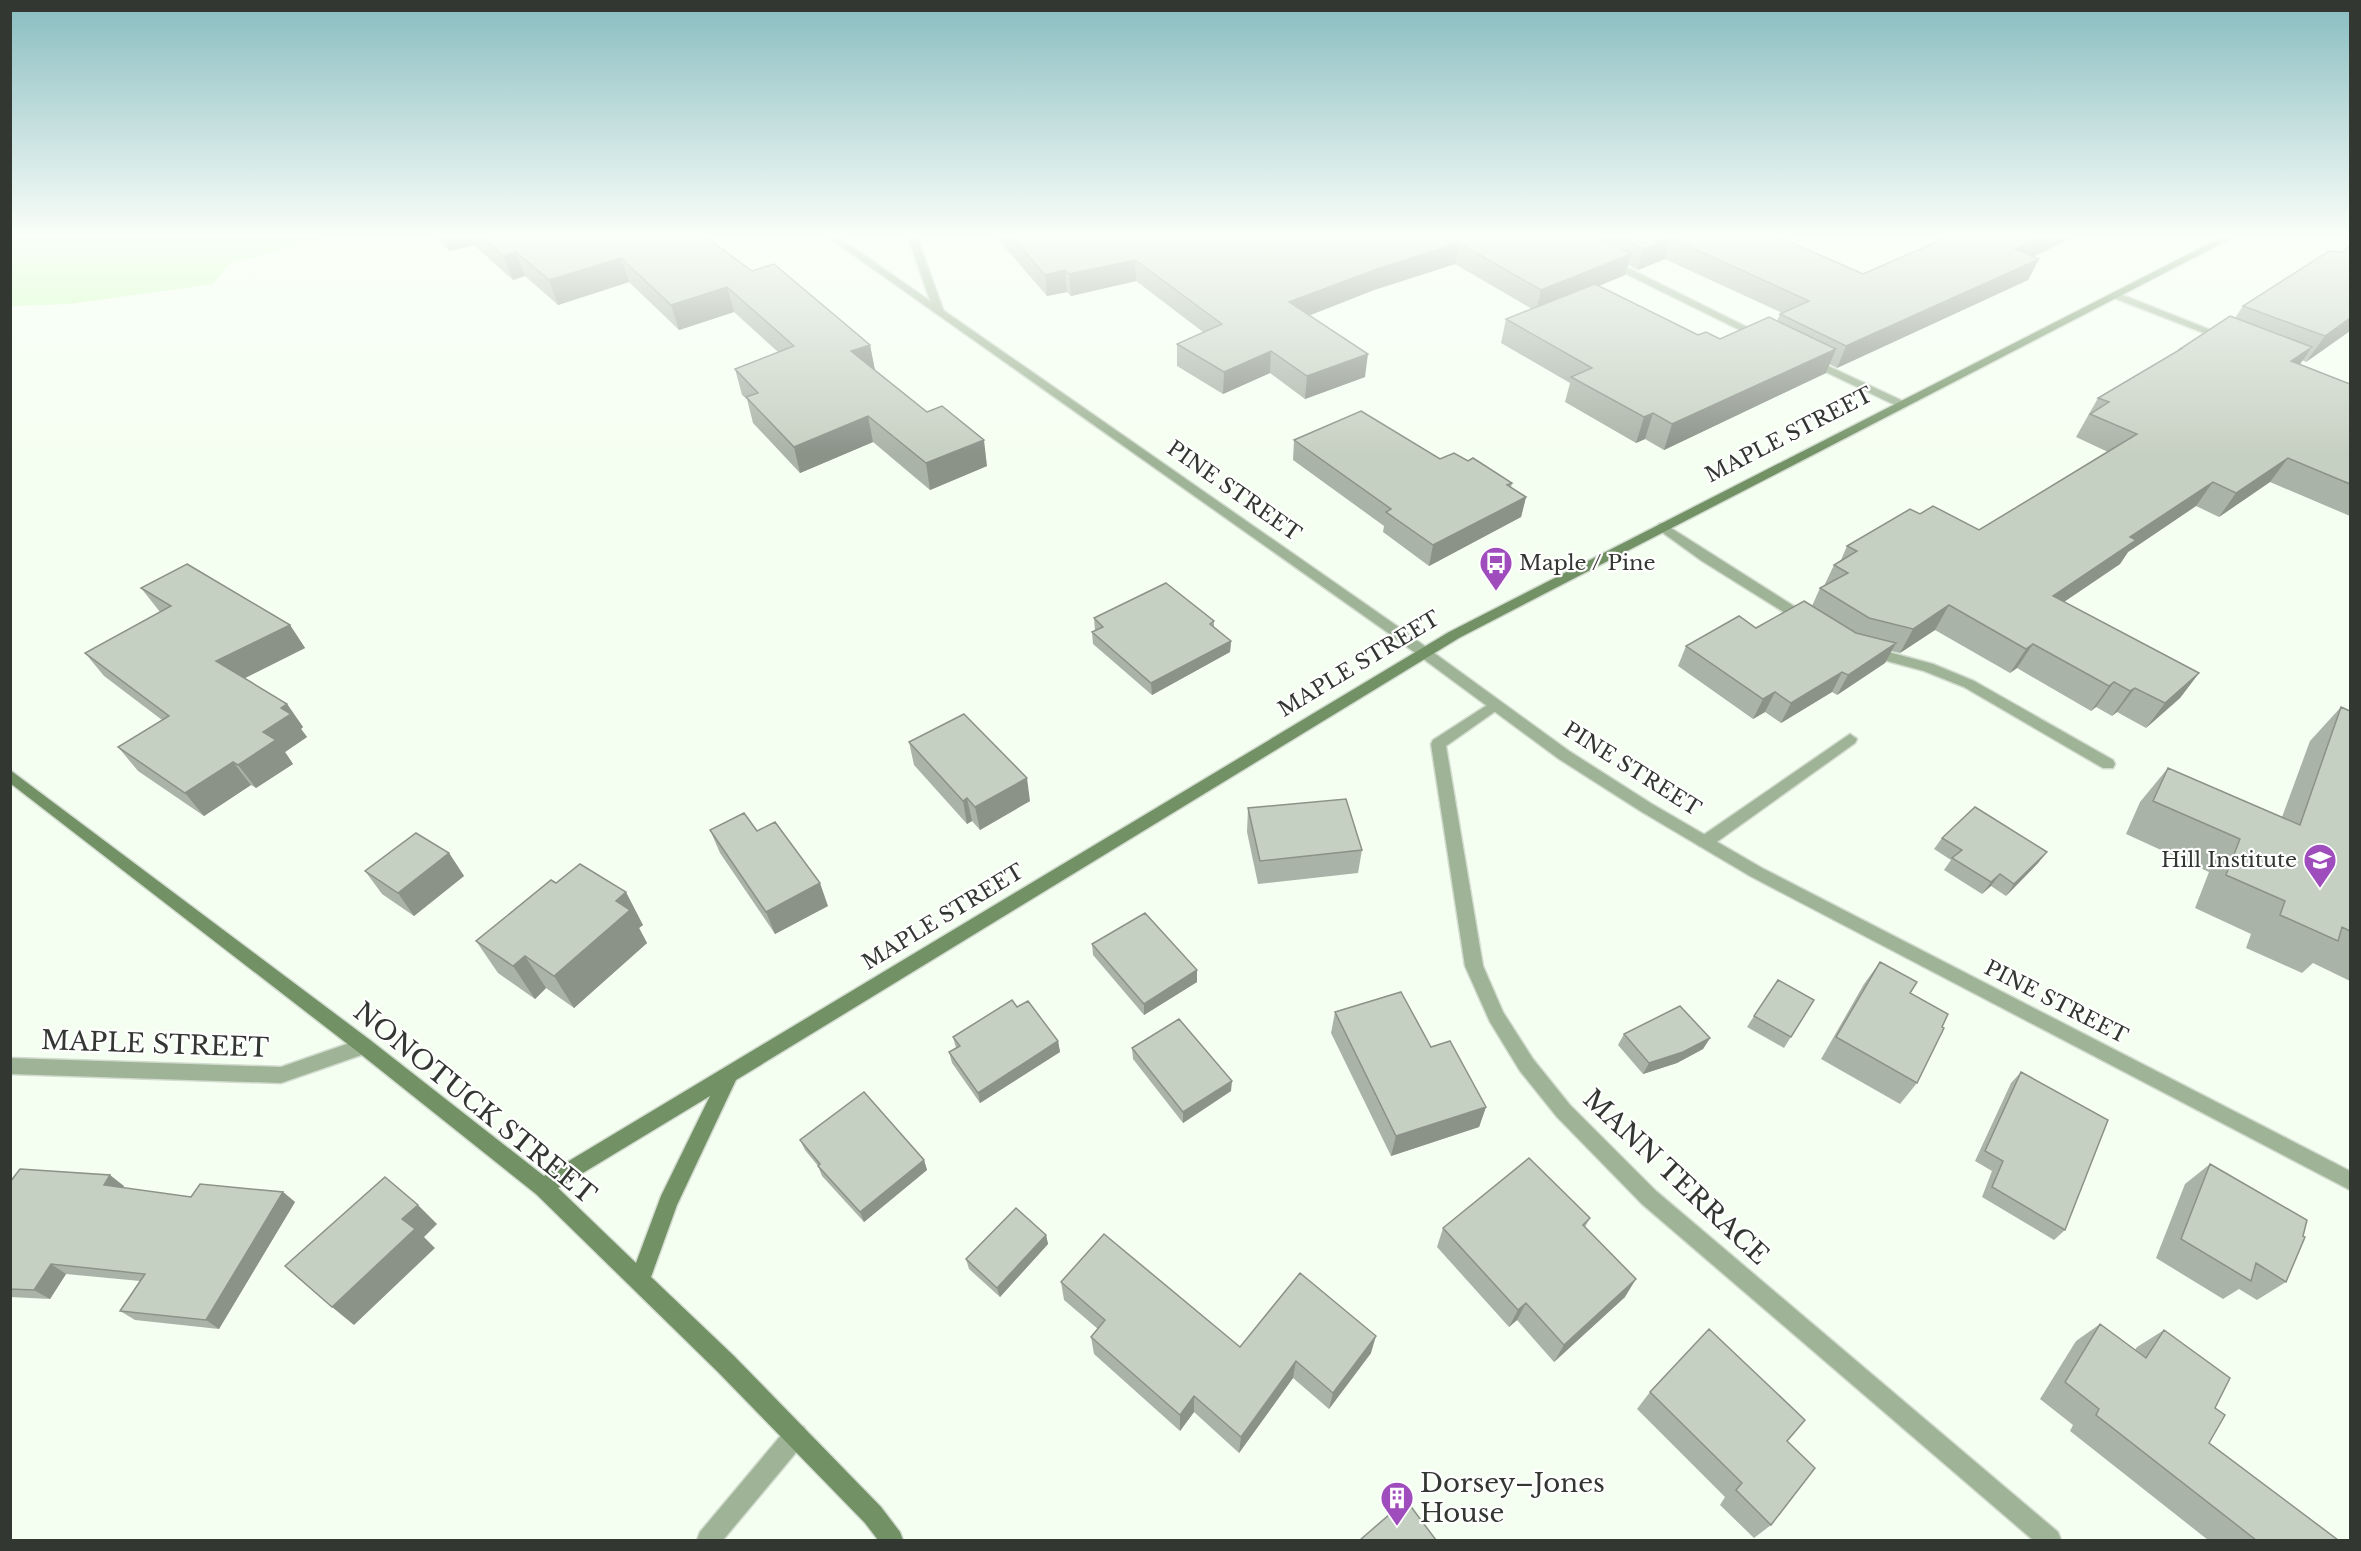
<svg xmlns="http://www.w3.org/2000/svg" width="2361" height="1551" font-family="'Libre Baskerville',serif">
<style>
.green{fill:#cdfcb8}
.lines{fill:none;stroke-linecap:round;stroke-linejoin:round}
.service-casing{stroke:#d2dbcf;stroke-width:3}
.minor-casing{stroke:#d2dbcf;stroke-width:3}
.tertiary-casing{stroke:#d2dbcf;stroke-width:3}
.secondary-casing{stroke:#d2dbcf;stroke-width:3}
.service{fill:#9fb496;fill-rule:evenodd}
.minor{fill:#9fb496;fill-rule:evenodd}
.tertiary{fill:#9fb496;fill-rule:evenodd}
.secondary{fill:#729165;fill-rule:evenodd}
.wall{fill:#aab3a7;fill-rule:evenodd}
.shaded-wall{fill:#8b9288}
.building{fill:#c6d0c2;stroke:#8b9288;stroke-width:1.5}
.labels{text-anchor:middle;stroke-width:4.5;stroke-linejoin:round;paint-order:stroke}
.street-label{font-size:21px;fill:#333732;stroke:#fff}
.poi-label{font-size:21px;fill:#333732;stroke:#fff;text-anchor:start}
.near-street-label{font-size:26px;fill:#333732;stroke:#fff}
.near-poi-label{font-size:26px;fill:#333732;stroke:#fff;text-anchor:start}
</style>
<rect width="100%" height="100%" fill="#f5fff1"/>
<!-- green -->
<path class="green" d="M11,237H329L229,264L213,284L69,304L11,306Z"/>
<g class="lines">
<!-- service casing -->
<g class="service-casing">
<path id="service" d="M1663,523L1811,617L1813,620L1811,623H1801L1702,561L1659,530L1657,527L1659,524Z
M1870,647L1933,664L1974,681L2113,760L2115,764L2113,768H2103L1964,687L1924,671L1865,655L1863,652L1865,649Z
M1850,734L1857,739L1855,743L1711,846H1699L1697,842L1699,838Z
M796,1424L804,1427L807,1435L804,1443L723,1540H697L700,1532L788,1427Z"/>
</g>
<!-- minor casing -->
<g class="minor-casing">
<path id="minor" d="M908,237H917L944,312L943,314L934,312Z
M1606,260H1612L1767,337L1758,339L1606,264Z
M2114,294H2120L2231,338L2222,340L2114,298Z
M1811,358L1905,402L1906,404L1901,407L1897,406L1807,363V359Z
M1495,700L1500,702L1502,705L1500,708L1446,746L1483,966L1503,1012L1533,1059L1570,1105L1656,1191L2058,1532L2061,1540H2033L1642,1204L1557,1117L1520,1071L1490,1022L1465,966L1431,744L1433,740Z"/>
</g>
<!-- tertiary casing -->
<g class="tertiary-casing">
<path id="tertiary" d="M828,237H838L1397,626L1569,751L1652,804L1762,868L2350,1171V1190L1750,876L1642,812L1559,759L1387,632Z
M364,1038L370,1040L373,1046L370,1052L281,1083L10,1074V1058L281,1067Z"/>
</g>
<!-- secondary casing -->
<g class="secondary-casing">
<path id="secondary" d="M2222,237H2234L1459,638L736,1080L677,1205L651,1277L734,1356L881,1507L900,1532L903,1540H878L865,1523L718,1372L536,1194L358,1052L10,783V770L370,1040L544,1176L1449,632ZM710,1096L661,1196L636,1263L558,1188Z"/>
</g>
<!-- service -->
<use href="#service" class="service"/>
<!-- minor -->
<use href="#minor" class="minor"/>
<!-- tertiary -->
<use href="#tertiary" class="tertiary"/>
<!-- secondary -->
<use href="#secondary" class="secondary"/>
</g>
<!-- wall -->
<path class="wall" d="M435,237H706L752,271L870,345L875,370L987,466L930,490L873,442L800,473L753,423L747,399L742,395L735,369L778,352L734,312L679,330L629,282L558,305L525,276L513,280L474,245L449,251Z
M996,237H1779L1863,274L2074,237L2033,257L2039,259L2028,280L1837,368L1829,364L1826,373L1664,450L1645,439L1636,443L1565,402L1570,383L1501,343L1506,319L1532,309L1455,264L1374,290L1309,315L1365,377L1305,399L1270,373L1223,394L1177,366V344L1203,332L1136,281L1071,296L1067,292L1047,296ZM1665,259L1782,313L1780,314L1777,321L1720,339L1698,335L1599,286L1625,275L1628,265L1638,270Z
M2350,246V331L2306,362L2302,360L2300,364L2350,384V516L2270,482L2219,517L2196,506L2128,552L2120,564L2064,602L2199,673L2180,698L2146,728L2117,712L2112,716L2096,707L2091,711L2017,668L2010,673L1935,630L1900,653L1891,651L1885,663L1837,695L1832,692L1781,723L1765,712L1753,719L1678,666L1686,646L1756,628L1812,606L1820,588L1824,586L1834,565L1841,560L1847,546L1920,514L1979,530L2108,452L2076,437L2098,398L2178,352L2180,349L2235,318L2243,306Z
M1294,440L1440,459L1468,461L1512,483L1511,488L1526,497L1521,517L1429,566L1383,532L1384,526L1293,460Z
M141,588L290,625L305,648L245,678L287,704L303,727L301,729L307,737L285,752L293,764L256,788L251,785L204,816L138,771L118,747L162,720L104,676L85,653L160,612Z
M1094,618L1214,621V627L1231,641L1230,652L1152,695L1093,644L1092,632L1095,631Z
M2341,707L2350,711V981L2313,963L2302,973L2246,948L2251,934L2195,908L2209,872L2126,834L2140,802L2168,768L2282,817L2310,741Z
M909,742L1030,801L980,830L972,821L967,824L914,765Z
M1248,808L1362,850L1358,873L1258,884L1247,832Z
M710,830L757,831L828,906L775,934L720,853Z
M1942,838L2047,852L2038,863L2006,896L1991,886L1982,894L1944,870L1951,860L1934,849Z
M449,853L464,876L414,916L382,894L365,871Z
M556,883L643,925L639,928L647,943L574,1008L546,988L535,999L498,973L476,941Z
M1092,944L1197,970V982L1144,1015L1093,955Z
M1880,962L1910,993L1917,1083L1900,1104L1821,1059L1864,984Z
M1814,1000L1784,1048L1747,1027L1754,1016Z
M1017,1007L1058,1041L1060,1052L980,1103L952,1063L949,1052L956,1048L953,1037Z
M1335,1012L1431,1047L1486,1107L1479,1127L1391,1156L1331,1033Z
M1624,1034L1710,1038L1703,1049L1677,1063L1643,1074L1618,1045Z
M1132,1048L1231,1091L1183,1123L1133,1059Z
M2021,1072L2065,1230L2054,1240L1982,1197L1992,1171L1975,1161L2011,1083Z
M800,1140L924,1160L927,1170L864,1222L822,1176L818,1166L805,1150Z
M2210,1164L2286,1282L2257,1300L2239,1289L2223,1299L2156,1258L2185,1184Z
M10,1182L124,1186L122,1188L191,1197L283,1192L295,1202L219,1329L135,1320L120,1311L140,1281L66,1274L50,1299L10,1297Z
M1590,1218L1585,1227L1625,1297L1554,1362L1517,1320L1509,1327L1437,1247L1443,1228Z
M1046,1235L1048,1244L1000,1297L969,1269L966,1259Z
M1061,1282L1240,1347L1371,1353L1329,1409L1293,1378L1239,1453L1194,1412L1180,1431L1094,1354L1091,1337L1098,1329L1064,1300Z
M2100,1324L2135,1350L2137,1347L2164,1330L2215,1408L2209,1443L2338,1540H2208L2070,1431L2073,1425L2040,1399L2076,1341Z
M1650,1392L1787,1441L1771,1525L1754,1538L1720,1505L1725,1497L1637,1409Z"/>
<!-- shaded-wall -->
<path class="shaded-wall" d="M443,237H471L474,245L449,251Z
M2040,237H2074L2004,270L2015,249Z
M1671,238L1665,259L1638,270L1643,249Z
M1459,243L1455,264L1374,290L1288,324L1289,302L1377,269Z
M516,252L525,276L513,280L503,256Z
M1631,254L1625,275L1536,312L1541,290Z
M621,258L629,282L558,305L549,280Z
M2039,259L2028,280L1837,368L1846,346Z
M1135,260L1136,281L1071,296L1069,274Z
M1065,270L1067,292L1047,296L1045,275Z
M727,287L734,312L679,330L671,305Z
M2350,318V331L2306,362L2325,336Z
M870,345L875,371L851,351Z
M2312,347L2296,370L2291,361Z
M1836,349L1826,373L1664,450L1672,424Z
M1271,351L1270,373L1223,394L1224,372Z
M1368,354L1365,377L1305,399L1307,376Z
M1653,413L1645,439L1636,443L1644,417Z
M868,416L873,442L800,473L794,447Z
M984,440L987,466L930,490L926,463Z
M2288,458L2270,482L2219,517L2236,493Z
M2213,482L2196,506L2128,552L2120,564L2037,620L2053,596L2130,537Z
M1526,497L1521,517L1429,566L1433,545Z
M1949,605L1935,630L1900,653L1913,629Z
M290,625L305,648L233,684L216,661Z
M1231,641L1230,652L1152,695L1151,683Z
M1896,643L1885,663L1837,695L1848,675Z
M2033,644L2017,668L2010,673L2026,649Z
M1842,672L1832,692L1781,723L1791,703Z
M2199,673L2180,698L2146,728L2165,703Z
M2114,682L2096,707L2091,711L2109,686Z
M2135,688L2117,712L2112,716L2130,691Z
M1775,692L1765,712L1753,719L1763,699Z
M287,704L303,727L301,729L307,737L285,752L293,764L256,788L238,765L281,708Z
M233,762L251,785L204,816L185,793Z
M1027,778L1030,801L980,830L975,807Z
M967,798L972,821L967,824L963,801Z
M2047,852L2038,863L2006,896L2014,884Z
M449,853L464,876L414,916L398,893Z
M2000,874L1991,886L1982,894L1991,882Z
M820,883L828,906L775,934L766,912Z
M626,892L643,925L639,928L647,943L574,1008L554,976L616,901Z
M525,956L546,988L535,999L513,966Z
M1197,970V982L1144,1015V1004Z
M1710,1038L1703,1049L1677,1063L1643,1074L1649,1063Z
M1058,1041L1060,1052L980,1103L978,1093Z
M1232,1081L1231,1091L1183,1123V1112Z
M1486,1107L1479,1127L1391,1156L1396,1136Z
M924,1160L927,1170L864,1222L860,1212Z
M110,1175L124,1186L117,1195L104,1185Z
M283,1192L295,1202L219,1329L206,1320Z
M418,1205L437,1224L424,1237L435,1248L354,1325L332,1307L402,1219Z
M1046,1235L1048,1244L1000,1297L997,1288Z
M51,1264L66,1274L50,1299L34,1290Z
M1636,1279L1625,1297L1554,1362L1564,1345Z
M1526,1303L1517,1320L1509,1327L1518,1310Z
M1376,1336L1371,1353L1329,1409L1333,1393Z
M1296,1361L1293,1378L1239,1453L1241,1437Z
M1194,1396V1412L1180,1431V1415Z"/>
<!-- building -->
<path class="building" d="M483,237H706L752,271L774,264L870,345L851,351L927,412L942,406L984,440L926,463L868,416L794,447L746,397L758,393L735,369L794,346L727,287L671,305L621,258L549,280L516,252L503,256Z
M1012,237H1597L1631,254L1541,290L1459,243L1377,269L1289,302L1368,354L1307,376L1271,351L1224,372L1177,344L1222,324L1135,260L1069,274L1065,270L1045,275Z
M1619,237H1779L1863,274L1948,237H2040L2015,249L2039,259L1846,346L1780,314L1809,301L1671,238L1643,249Z
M2350,246V318L2325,336L2243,306L2329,251L2342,252Z
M1595,284L1698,335L1706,332L1720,339L1769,317L1836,349L1672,424L1653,413L1644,417L1571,377L1592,368L1506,319Z
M2230,316L2312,347L2291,361L2350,384V484L2288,458L2236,493L2213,482L2130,537L2136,540L2053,596L2199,673L2165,703L2135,688L2130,691L2114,682L2109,686L2033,644L2026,649L1949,605L1913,629L1869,618L1820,588L1848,573L1834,565L1857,551L1847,546L1910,509L1920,514L1933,506L1979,530L2137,434L2090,414L2109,402L2098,398L2181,349H2180Z
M1361,411L1440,459L1454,453L1468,461L1473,458L1512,483L1507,485L1526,497L1433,545L1386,512L1391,509L1294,440Z
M187,564L290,625L216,661L287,704L281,708L291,714L263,732L276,740L238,765L233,762L185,793L118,747L169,716L85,653L171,606L141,588Z
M1166,583L1214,621L1210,624L1231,641L1151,683L1092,632L1103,627L1094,618Z
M1804,601L1856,633L1896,643L1848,675L1842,672L1791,703L1775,692L1763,699L1686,646L1739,616L1756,628Z
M2341,707L2350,711V931L2342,927L2338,941L2280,915L2285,901L2226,875L2240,839L2153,801L2168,768L2300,825Z
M964,714L1027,778L975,807L967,798L963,801L909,742Z
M1346,799L1362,850L1260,861L1248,808Z
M1975,807L2047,852L2014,884L2000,874L1991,882L1952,858L1962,850L1942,838Z
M744,813L757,831L775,822L820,883L766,912L710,830Z
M416,833L449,853L398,893L365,871Z
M580,864L626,892L616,901L630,910L554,976L525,956L513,966L476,941L551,880L556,883Z
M1145,913L1197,970L1144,1004L1092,944Z
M1880,962L1917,982L1910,993L1948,1014L1942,1027L1944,1028L1917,1083L1836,1037Z
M1778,980L1814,1000L1791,1037L1754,1016Z
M1401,992L1431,1047L1450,1041L1486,1107L1396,1136L1335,1012Z
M1012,1000L1017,1007L1028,1001L1058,1041L978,1093L949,1052L960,1046L953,1037Z
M1680,1006L1710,1038L1683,1052L1649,1063L1624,1034Z
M1179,1019L1232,1081L1183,1112L1132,1048Z
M2021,1072L2108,1120L2065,1230L1992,1187L2003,1161L1985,1151Z
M864,1092L924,1160L860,1212L818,1166L820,1164L800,1140Z
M1529,1158L1590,1218L1583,1225L1636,1279L1564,1345L1526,1303L1518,1310L1443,1228Z
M2210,1164L2307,1220L2303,1236L2305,1237L2286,1282L2256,1263L2251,1281L2181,1239Z
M20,1169L110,1175L104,1185L191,1197L200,1184L283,1192L206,1320L120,1311L145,1274L51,1264L34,1290L10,1289V1182Z
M385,1177L418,1205L402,1219L415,1229L332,1307L285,1266Z
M1016,1208L1046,1235L997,1288L966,1259Z
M1104,1234L1240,1347L1300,1273L1376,1336L1333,1393L1296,1361L1241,1437L1194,1396L1180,1415L1091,1337L1105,1320L1061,1282Z
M2100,1324L2146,1358L2164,1330L2230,1378L2215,1408L2225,1415L2209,1443L2338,1540H2256L2096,1415L2099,1409L2065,1382Z
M1709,1329L1805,1420L1787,1441L1815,1468L1771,1525L1736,1490L1742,1483L1650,1392Z
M1406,1500L1436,1540H1360Z"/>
<!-- sky -->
<linearGradient id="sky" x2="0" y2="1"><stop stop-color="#88bcc0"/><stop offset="0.52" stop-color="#fafff9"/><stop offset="1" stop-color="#fafff9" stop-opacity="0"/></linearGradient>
<rect width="2361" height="454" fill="url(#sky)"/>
<!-- icons -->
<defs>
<g id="bus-pin" transform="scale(1.725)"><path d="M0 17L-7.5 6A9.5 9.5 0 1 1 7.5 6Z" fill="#9f4cbc" stroke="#fff"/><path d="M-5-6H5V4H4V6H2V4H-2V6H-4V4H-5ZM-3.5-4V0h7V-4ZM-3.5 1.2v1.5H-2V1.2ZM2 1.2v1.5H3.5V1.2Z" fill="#fff"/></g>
<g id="school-pin" transform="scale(1.725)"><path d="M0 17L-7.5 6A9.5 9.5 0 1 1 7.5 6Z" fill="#9f4cbc" stroke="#fff"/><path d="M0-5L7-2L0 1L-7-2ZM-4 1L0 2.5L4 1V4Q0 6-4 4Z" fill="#fff"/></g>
<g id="building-pin" transform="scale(1.725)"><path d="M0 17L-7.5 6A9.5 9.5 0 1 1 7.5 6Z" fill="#9f4cbc" stroke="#fff"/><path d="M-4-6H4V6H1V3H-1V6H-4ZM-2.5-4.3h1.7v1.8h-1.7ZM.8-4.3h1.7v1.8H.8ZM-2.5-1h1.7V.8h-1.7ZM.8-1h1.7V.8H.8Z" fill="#fff"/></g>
</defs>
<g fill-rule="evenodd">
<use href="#bus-pin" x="1496" y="563"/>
<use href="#school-pin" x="2320" y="860"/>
<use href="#building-pin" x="1397" y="1498"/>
</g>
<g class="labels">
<!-- street labels -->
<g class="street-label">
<text transform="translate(1789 435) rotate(-27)" y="7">MAPLE STREET</text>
<text transform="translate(1234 491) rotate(35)" y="7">PINE STREET</text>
<text transform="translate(1359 664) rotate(-31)" y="7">MAPLE STREET</text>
<text transform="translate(1632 769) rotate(32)" y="7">PINE STREET</text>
<text transform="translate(943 917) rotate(-31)" y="7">MAPLE STREET</text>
<text transform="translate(2056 1002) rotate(27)" y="7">PINE STREET</text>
</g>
<!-- poi labels -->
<g class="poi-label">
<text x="1519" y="570">Maple / Pine</text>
<text x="2297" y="867" text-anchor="end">Hill Institute</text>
</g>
<!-- near-street labels -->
<g class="near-street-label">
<text transform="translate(155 1044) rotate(2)" y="9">MAPLE STREET</text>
<text transform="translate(475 1103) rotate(39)" y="9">NONOTUCK STREET</text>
<text transform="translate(1676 1177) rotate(43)" y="9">MANN TERRACE</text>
</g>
<!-- near-poi labels -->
<g class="near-poi-label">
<text x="1420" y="1492">Dorsey–Jones<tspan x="1420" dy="30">House</tspan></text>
</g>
</g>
<!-- border -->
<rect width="2361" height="1551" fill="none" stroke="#333732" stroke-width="24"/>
</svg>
